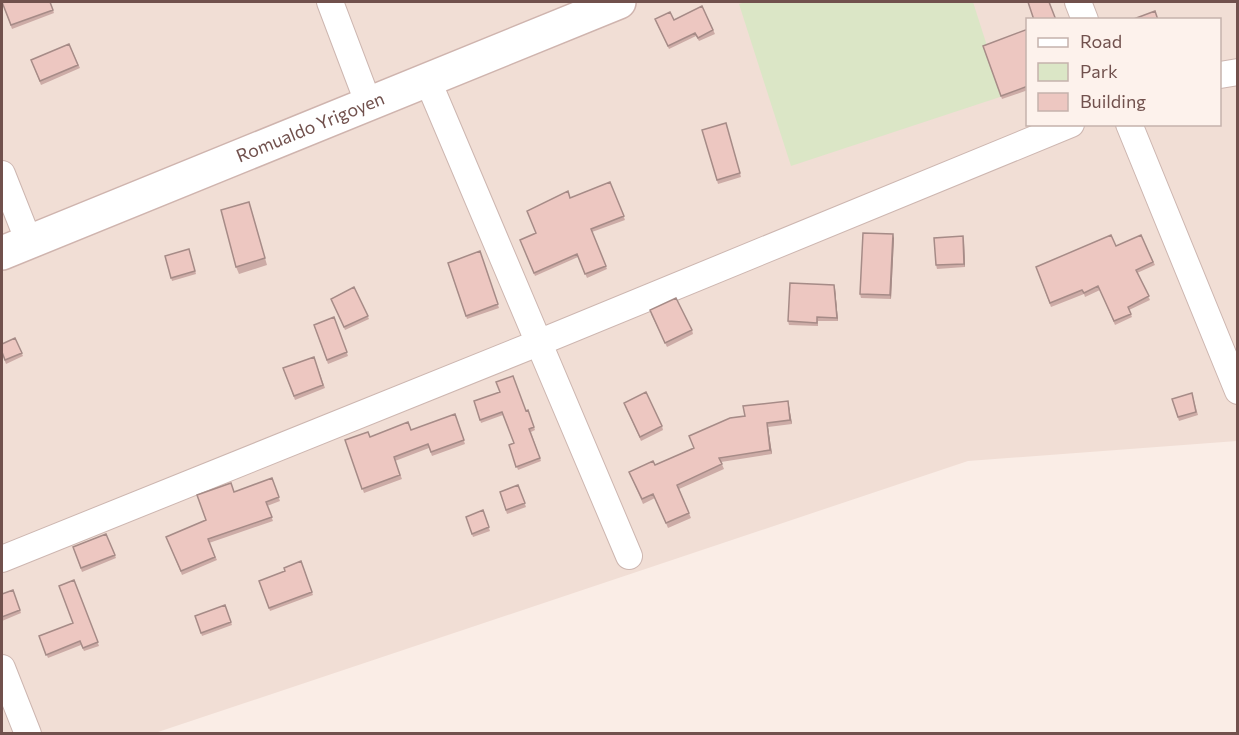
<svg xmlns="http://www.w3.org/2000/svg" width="1239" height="735" font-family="Commissioner,sans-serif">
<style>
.residential{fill:#f1ded5;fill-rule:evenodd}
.park{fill:#dbe6c6}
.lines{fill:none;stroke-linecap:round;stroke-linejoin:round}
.street-casing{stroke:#cdb6b0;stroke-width:28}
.secondary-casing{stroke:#cfb4ae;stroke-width:36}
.street{stroke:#fff;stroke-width:26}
.secondary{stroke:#fff;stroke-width:33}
.wall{fill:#ccaba6}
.shaded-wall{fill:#a68b87}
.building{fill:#edc7c1;stroke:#a68b87;stroke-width:1.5}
.labels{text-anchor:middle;stroke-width:4.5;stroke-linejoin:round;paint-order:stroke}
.street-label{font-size:18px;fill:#71514d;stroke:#fdf2ec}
</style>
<rect width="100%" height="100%" fill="#faede6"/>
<!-- residential -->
<path class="residential" d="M2,2H1237V441L968,461L155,733H2ZM1028,20H1220V124H1028Z"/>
<!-- park -->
<path class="park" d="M746,2H973L1003,96L791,166L739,4Z"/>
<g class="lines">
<!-- street casing -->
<g class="street-casing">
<path id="street" d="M330,2L369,105
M1078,2L1085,20
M1220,75L1238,72
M428,81L629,556
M1129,124L1238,391
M2,174L29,242
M2,559L538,343L1071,124
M2,668L28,734"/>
</g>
<!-- secondary casing -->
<g class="secondary-casing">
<g id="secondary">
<path id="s1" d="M2,253L619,2"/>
</g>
</g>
<!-- street -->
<use href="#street" class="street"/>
<!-- secondary -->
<use href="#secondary" class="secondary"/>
</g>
<!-- wall -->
<path class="wall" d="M2,2H50L54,13L12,29Z
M702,6L715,34L699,41L696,36L669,49L656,22L674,20Z
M1028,29V90L1002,99L983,46Z
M69,44L80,68L41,85L31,60Z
M726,123L741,177L718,184L702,130Z
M610,182L625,220L592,232L607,269L587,278L578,257L535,276L520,240L536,233L570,198Z
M249,202L267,265L239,274L236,267Z
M1141,235L1155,265L1137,273L1150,300L1129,310L1132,317L1115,325L1100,290L1085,297L1084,294L1051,307L1036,267L1116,246Z
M894,238L891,299L861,298L860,294Z
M964,240L965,267L937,269L936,265Z
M189,249L196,274L172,281L165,256Z
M480,251L499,308L467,319L448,263Z
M834,285L835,288L838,321H818V326L789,325L788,321Z
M354,287L369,319L345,330L331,299Z
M651,314L692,330L693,334L667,347Z
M334,317L348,356L328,364L314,325Z
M15,338L23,356L6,364L2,353Z
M314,357L325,388L295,400L283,368Z
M1192,393L1198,415L1179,421L1172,399Z
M474,401L526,411L528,410L535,430L531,432L541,461L518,470L509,445L514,443L503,415L481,423Z
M788,401L789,406L792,424L768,427L772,454L721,462L724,469L679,489L691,518L668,528L655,498L643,504L629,472L655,465L694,448L745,416Z
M625,406L662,426L663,430L641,441Z
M455,414L465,444L432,456L429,448L395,461L402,479L364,493L345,440L370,437L411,430Z
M272,478L280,501L267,506L273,521L209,543L217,560L182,575L166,537L206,520L234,492Z
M518,485L526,507L507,514L500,492Z
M483,510L490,531L473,537L466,517Z
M106,534L116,558L82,572L73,547Z
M301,561L313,595L270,611L259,581L285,571Z
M74,580L99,646L84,651L81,645L48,658L39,636L73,623Z
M13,590L21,613L2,621V594Z
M225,605L232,625L202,636L195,616Z"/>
<!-- shaded-wall -->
<path class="shaded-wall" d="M893,234L894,238L891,299L890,295Z
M963,236L964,240L965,267L964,264Z
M834,285L835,288L838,321L837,318Z
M788,401L789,406L792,424L790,420Z
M767,423L768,427L772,454L770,450Z"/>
<!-- building -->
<path class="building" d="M2,2H50L53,10L11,25Z
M1028,2H1049L1056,20H1034Z
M702,6L713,30L698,38L695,33L668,46L655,19L670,12L674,20Z
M1155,11L1158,20H1131Z
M1028,29V86L1001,96L983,46Z
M69,44L78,65L40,81L31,60Z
M726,123L740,173L717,180L702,130Z
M610,182L624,216L591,229L606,266L585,274L577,254L534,273L520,240L536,233L527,211L568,191L570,198Z
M249,202L265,258L236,267L221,210Z
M863,233L893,234L890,295L860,294Z
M1111,235L1116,246L1141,235L1153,262L1136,270L1149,296L1128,307L1131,314L1114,321L1098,286L1084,293L1082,290L1050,303L1036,267Z
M963,236L964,264L936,265L934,238Z
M189,249L195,271L171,278L165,256Z
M480,251L498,304L466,316L448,263Z
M790,283L834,285L837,318L817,317V323L788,321Z
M354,287L368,316L344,327L331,299Z
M676,298L692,330L665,343L650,310Z
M334,317L347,352L327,360L314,325Z
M15,338L22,353L5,360L2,352V344Z
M314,357L323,385L294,396L283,368Z
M513,376L526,411L528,410L534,427L529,429L540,458L516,467L509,445L514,443L502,412L480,420L474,401L500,392L496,382Z
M646,392L662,426L640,437L624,403Z
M1192,393L1196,412L1178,417L1172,399Z
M788,401L790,420L767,423L770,450L719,458L722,464L677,485L689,513L666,523L653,494L642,499L629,472L653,461L655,465L694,448L689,436L730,418L745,416L743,406Z
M455,414L464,440L431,452L428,444L394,457L400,475L362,489L345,440L368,432L370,437L408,422L411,430Z
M272,478L279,497L266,502L272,517L208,539L215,557L181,571L166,537L206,520L197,495L231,483L234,492Z
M518,485L525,503L506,510L500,492Z
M483,510L489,527L472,534L466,517Z
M106,534L115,555L81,568L73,547Z
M301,561L312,592L269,608L259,581L285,571L284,568Z
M74,580L98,642L83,648L80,641L46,655L39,636L73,623L59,586Z
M13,590L20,610L2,617V594Z
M225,605L231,622L201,633L195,616Z"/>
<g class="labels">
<!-- street labels -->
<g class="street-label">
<text dy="6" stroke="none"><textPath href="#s1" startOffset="333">Romualdo Yrigoyen</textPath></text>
</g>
</g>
<!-- border -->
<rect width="1239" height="735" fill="none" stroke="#71514d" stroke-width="6"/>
<!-- legend -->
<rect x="1026" y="18" width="195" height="108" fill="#fdf2ec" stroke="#c5b2ac" stroke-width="1.5"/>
<rect x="1038" y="38" width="30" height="9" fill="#ffffff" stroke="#c5b2ac" stroke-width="1.5"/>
<text x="1080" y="48" font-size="18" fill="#71514d">Road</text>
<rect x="1038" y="63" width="30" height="18" fill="#dbe6c6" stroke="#c5b2ac" stroke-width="1.5"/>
<text x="1080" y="78" font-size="18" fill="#71514d">Park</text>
<rect x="1038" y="93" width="30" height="18" fill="#edc7c1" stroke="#c5b2ac" stroke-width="1.5"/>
<text x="1080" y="108" font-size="18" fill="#71514d">Building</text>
</svg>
